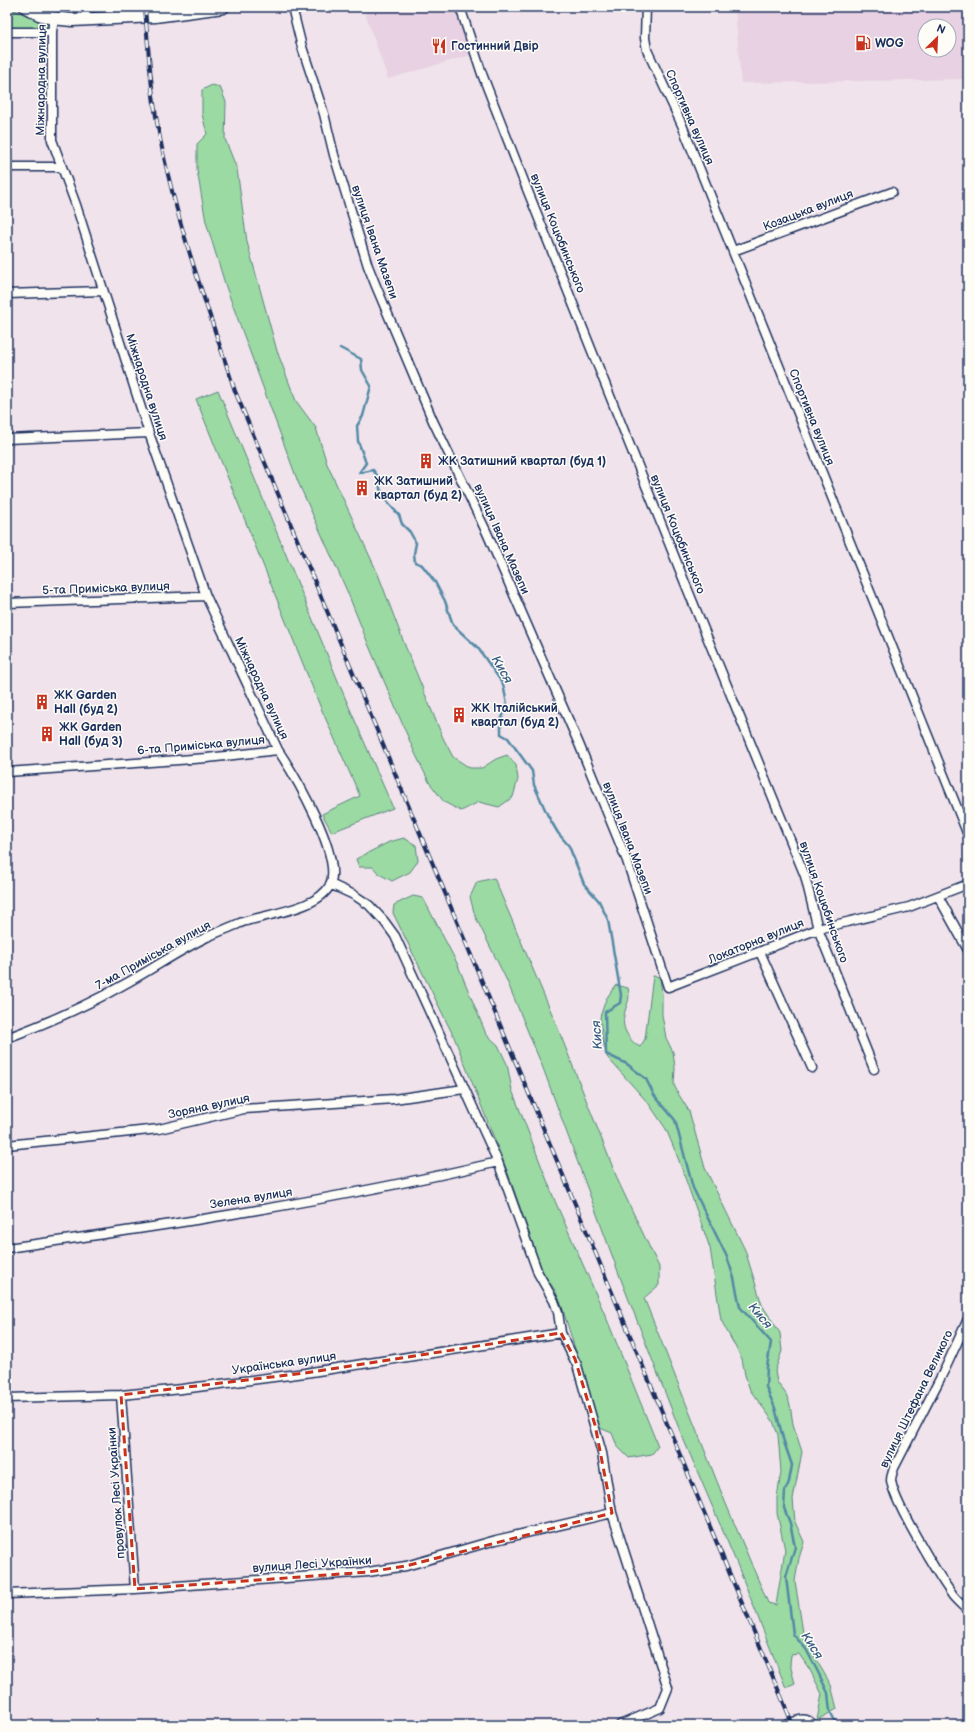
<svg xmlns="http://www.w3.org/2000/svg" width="975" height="1732" font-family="'Balsamiq Sans',sans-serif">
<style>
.built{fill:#e7d1e2;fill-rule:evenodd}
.green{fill:#9bdaa2;stroke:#5b8480}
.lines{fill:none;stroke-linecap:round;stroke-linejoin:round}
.stream{stroke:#5389a6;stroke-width:2.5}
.street-casing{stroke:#1b2f5e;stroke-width:11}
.secondary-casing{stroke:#1b2f5e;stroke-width:15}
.street{stroke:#fdfcf7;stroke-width:8}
.secondary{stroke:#fdfcf7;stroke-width:12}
.rail-casing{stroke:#1b2f5e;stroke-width:4}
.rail{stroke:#fdfcf7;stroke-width:2.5;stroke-dasharray:8;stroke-linecap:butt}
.marked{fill:none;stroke:#c8321e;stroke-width:3;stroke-dasharray:8 5;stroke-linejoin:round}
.labels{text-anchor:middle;stroke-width:3;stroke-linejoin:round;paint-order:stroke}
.poi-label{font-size:12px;font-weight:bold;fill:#1b2f5e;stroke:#fdfcf7;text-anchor:start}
.street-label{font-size:12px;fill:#1b2f5e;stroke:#fdfcf7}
.water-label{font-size:13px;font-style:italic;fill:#375c82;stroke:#fdfcf7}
</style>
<rect width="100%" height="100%" fill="#f0e3eb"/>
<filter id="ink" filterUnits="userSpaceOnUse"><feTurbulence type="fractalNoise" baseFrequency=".025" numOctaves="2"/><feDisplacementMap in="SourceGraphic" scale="8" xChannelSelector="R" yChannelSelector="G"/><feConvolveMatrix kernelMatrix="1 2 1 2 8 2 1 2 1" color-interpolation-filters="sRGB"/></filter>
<g filter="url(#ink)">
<!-- built -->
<path class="built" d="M47,7H196L54,17Z
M363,7H459L474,54L388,79Z
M735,7H968V79L741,83ZM925,26H949V50H925Z"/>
<!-- green -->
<path class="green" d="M7,7L50,25L49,28H7Z
M212,85L220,87L226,102L225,139L237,169L247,242L277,351L296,401L316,428L327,464L378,574L404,643L443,738L453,757L470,768H482L496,759L507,755L516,765L518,779L513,797L499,807L479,802L461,811L444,802L429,782L414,751L369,646L347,591L298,482L226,287L206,222L197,170V144L207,134L202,114V90Z
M218,390L343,693L393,808L332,832L322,814L360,796L320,706L196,399Z
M404,838L416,845L418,861L410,872L392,881L379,874L373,867H359L356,859L389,842Z
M494,878L555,1021L619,1183L659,1267V1285L644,1298L726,1504L768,1603L776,1605L785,1550L777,1513V1498L781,1472L778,1435L773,1421L750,1390L745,1375L742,1359L721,1320L710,1248L678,1158L666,1129L649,1104L607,1057L603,1041L600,1017L606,999L616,985L628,988C631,1002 626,1003 624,1016C621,1028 630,1042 640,1047L645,1039L653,976L660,977L662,994V1015L666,1038L673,1052L675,1068L674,1085L679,1095L689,1111L705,1168L745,1250L762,1305L780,1333L782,1351L775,1371L777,1382L786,1394L790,1405L793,1424L802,1452L793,1499L795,1522L804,1542L799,1558L795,1581L804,1639L831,1685L837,1709L817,1720L822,1694L810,1670L799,1654L791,1655L790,1664L795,1684L786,1688L737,1564L680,1431L620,1277L543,1068L507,981L475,916L470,897L477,882Z
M413,896L423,898L457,963L486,1034L498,1045L507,1064L512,1090L555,1201L606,1317L658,1446L652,1454L629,1458L617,1446L612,1433L600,1428L561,1304L555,1290L543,1273L508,1173L454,1037L393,913L394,905Z"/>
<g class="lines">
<!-- stream -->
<path class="stream" d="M340,348L361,359L362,370L371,386L363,416L357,426L358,441L366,463L359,473L373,470L379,478L380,489L389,504L399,515L402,524L410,532L416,543L414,554L415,562L422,565L435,582L445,601L453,625L478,648L503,684L507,704L501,721V734L508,738L532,771L534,785L548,816L558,833L569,846L584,884L599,901L608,920L621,995L620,1003L605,1012L606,1054L627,1064L646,1079L654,1095L675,1120L693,1188L727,1257L734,1278L740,1307L771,1342L767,1367L766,1387L775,1408L784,1442L792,1465L789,1482L785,1491L784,1508L790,1523L795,1547L786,1577L793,1634L806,1649L817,1670L828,1693L830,1711L837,1725"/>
<!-- street casing -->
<g class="street-casing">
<path id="street" d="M292,7L302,47L324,114L334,155L368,266L376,286L433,421L487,533L579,744L627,861L668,987L818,929L909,907L968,884
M460,7L482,74L523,179L685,583L805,876L818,929L874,1069
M646,7L645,38L647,50L682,125L968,835
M84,19L88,7
M7,32H52
M7,167H61
M733,251L892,192
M7,294L103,291
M7,439L149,433
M7,603L206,596
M7,772L207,758L278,750
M330,884L354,895L369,905L384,921L395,936L498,1162L538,1273L554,1301L558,1312L561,1333L577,1365L602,1453L612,1513L668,1688L660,1708L620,1725
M938,896L968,950
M760,952L812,1068
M7,1038C47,1023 86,1006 123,985C151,970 178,951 207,937C218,932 229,928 240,923C264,914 318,910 330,885C343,856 294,774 278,750L206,596L149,433L76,205L52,140V32L54,18
M7,1145L159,1129L244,1109L394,1099L464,1089
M7,1248C172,1225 336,1200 498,1162
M968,1319L945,1369L894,1468C893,1472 891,1476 891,1480C893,1502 939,1576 953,1596C958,1602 963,1606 968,1611
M121,1395L135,1589
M7,1398L121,1395L182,1389L305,1373L561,1333
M7,1594L135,1589L368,1572L406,1566L496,1540L612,1513
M786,1725C796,1721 806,1715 813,1725"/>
</g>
<!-- secondary casing -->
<g class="secondary-casing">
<path id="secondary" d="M26,7L39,14L52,18L72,20L155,16L223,7"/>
</g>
<!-- street -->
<use href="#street" class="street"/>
<!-- secondary -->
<use href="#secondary" class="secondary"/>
<!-- rail casing -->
<g class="rail-casing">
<path id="rail" d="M145,7C148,45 150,84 157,122C173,214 206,303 235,391L793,1725"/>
</g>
<!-- rail -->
<use href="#rail" class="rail"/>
</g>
</g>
<!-- marked area -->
<path class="marked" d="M561,1333L575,1359L595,1425L612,1513L406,1566L368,1572L135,1589L121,1395L305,1373Z"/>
<!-- icons -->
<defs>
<g id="fuel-bare" transform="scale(1.2)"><path d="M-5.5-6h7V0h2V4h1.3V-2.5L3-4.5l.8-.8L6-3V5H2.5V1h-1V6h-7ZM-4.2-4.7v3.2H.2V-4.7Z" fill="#c8321e" stroke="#fdfcf7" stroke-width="2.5" paint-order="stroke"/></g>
<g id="restaurant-bare" transform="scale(1.2)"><path d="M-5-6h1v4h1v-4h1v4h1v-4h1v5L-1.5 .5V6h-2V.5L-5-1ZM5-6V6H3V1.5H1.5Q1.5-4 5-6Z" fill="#c8321e" stroke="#fdfcf7" stroke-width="2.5" paint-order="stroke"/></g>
<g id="building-bare" transform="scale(1.2)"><path d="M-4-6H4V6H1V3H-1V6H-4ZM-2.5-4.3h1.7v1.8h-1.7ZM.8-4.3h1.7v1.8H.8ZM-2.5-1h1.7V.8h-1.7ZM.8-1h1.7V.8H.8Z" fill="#c8321e" stroke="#fdfcf7" stroke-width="2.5" paint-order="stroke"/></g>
</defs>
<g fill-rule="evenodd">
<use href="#fuel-bare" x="863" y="43"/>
<use href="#restaurant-bare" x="439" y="46"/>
<use href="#building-bare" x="426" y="461"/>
<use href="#building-bare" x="362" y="488"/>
<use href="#building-bare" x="42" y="702"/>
<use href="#building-bare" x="459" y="715"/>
<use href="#building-bare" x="47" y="734"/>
</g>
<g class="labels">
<!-- poi labels -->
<g class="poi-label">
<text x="875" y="47">WOG</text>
<text x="451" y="50">Гостинний Двір</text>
<text x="438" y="465">ЖК Затишний квартал (буд 1)</text>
<text x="374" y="485">ЖК Затишний<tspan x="374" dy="14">квартал (буд 2)</tspan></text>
<text x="54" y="699">ЖК Garden<tspan x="54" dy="14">Hall (буд 2)</tspan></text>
<text x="471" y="712">ЖК Італійський<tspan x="471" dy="14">квартал (буд 2)</tspan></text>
<text x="59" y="731">ЖК Garden<tspan x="59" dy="14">Hall (буд 3)</tspan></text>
</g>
<!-- street labels -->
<g class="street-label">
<text transform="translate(41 80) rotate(-89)" y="4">Міжнародна вулиця</text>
<text transform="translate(690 117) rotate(66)" y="4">Спортивна вулиця</text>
<text transform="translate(808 210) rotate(-21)" y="4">Козацька вулиця</text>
<text transform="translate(558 233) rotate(68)" y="4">вулиця Коцюбинського</text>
<text transform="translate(375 242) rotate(71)" y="4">вулиця Івана Мазепи</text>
<text transform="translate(147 387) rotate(72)" y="4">Міжнародна вулиця</text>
<text transform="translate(812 417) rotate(68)" y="4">Спортивна вулиця</text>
<text transform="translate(678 534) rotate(68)" y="4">вулиця Коцюбинського</text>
<text transform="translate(502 539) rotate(66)" y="4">вулиця Івана Мазепи</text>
<text transform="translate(106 588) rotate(-2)" y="4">5-та Приміська вулиця</text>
<text transform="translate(262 688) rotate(65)" y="4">Міжнародна вулиця</text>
<text transform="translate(201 745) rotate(-5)" y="4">6-та Приміська вулиця</text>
<text transform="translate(628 838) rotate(69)" y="4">вулиця Івана Мазепи</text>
<text transform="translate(824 902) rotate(71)" y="4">вулиця Коцюбинського</text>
<text transform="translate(756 941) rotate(-22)" y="4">Локаторна вулиця</text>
<text transform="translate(153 955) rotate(-29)" y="4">7-ма Приміська вулиця</text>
<text transform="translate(209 1106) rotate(-12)" y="4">Зоряна вулиця</text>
<text transform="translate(251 1198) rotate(-9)" y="4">Зелена вулиця</text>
<text transform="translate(284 1363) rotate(-8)" y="4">Українська вулиця</text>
<text transform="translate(916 1399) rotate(-64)" y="4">вулиця Штефана Великого</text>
<text transform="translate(116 1493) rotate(-94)" y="4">провулок Лесі Українки</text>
<text transform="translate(312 1564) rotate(-4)" y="4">вулиця Лесі Українки</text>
</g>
<!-- water labels -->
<g class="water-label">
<text transform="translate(503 669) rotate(60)" y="5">Кися</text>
<text transform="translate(596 1035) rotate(-94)" y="5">Кися</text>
<text transform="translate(761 1315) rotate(50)" y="5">Кися</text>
<text transform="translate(813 1645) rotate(57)" y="5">Кися</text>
</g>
</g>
<!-- margin -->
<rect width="975" height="1732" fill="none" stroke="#fdfcf7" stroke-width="24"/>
<rect x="12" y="12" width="951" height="1708" fill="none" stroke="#1b2f5e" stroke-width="1.5" filter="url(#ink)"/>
<!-- north arrow -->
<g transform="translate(937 38) rotate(24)"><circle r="19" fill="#fdfcf7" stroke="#a3aaba"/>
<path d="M0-3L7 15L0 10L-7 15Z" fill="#c8321e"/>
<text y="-6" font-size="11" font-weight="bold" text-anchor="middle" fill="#1b2f5e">N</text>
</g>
</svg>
